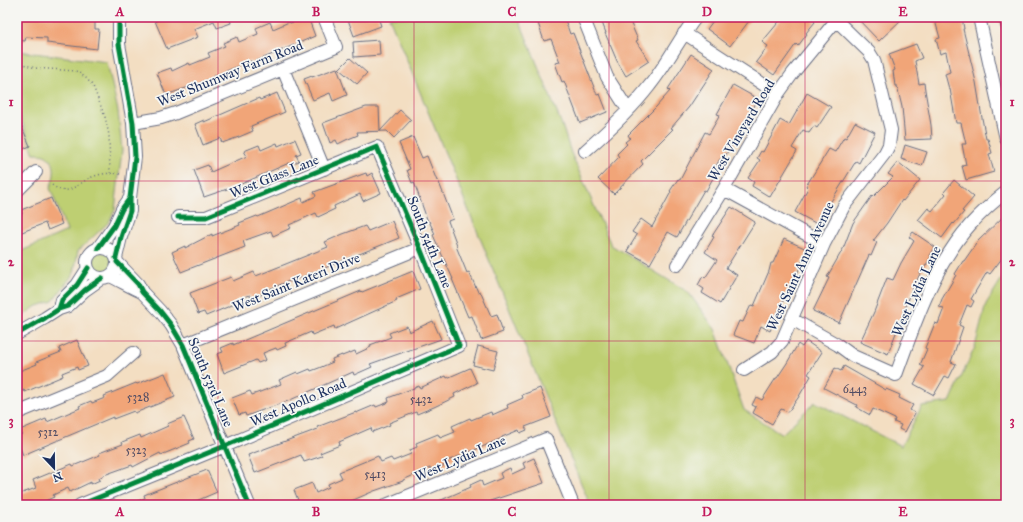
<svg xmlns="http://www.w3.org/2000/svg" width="1023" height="522" font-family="'IM FELL Great Primer',serif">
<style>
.green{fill:#becf72;stroke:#6c7f68}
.building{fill:#f1a578}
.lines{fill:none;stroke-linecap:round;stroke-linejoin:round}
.minor-casing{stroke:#676c81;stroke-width:14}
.path{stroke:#676c81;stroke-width:1.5;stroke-dasharray:1 3;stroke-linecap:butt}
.minor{stroke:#fff;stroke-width:12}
.cycleway-casing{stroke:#f6f6f2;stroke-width:8}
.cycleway{stroke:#00873e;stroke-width:5}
.grid{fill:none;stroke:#c2185b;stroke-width:1;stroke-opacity:0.55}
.labels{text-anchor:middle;stroke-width:3.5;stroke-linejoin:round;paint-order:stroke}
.number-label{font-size:12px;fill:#504c64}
.street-label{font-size:14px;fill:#1b2f5e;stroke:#f6f6f2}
.neatline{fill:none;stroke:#c2185b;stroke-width:1.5}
.grid-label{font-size:13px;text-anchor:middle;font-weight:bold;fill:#c2185b}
</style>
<rect width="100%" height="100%" fill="#f6f6f2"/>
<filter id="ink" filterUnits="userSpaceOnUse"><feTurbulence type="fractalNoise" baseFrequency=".025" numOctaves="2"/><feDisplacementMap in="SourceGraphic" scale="8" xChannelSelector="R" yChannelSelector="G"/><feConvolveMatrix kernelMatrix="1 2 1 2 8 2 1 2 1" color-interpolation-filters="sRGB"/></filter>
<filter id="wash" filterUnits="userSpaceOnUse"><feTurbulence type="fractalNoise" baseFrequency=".012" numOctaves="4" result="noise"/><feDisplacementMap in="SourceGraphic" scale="16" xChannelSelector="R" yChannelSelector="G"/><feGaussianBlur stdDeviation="0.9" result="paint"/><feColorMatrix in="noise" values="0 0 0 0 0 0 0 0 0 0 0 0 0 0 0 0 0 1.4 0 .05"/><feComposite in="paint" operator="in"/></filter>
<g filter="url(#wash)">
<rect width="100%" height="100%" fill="#f3dec2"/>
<!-- green -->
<path class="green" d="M389,17H518L562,125L571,153L611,245L688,292L715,329L744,410L782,434L815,402L901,446L922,406L950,402L975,347L986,304L1006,272V505H590Z
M17,51L107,62L118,111L122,150L115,210L109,222L78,251L74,273L53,301L35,307L17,320V253L67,231L50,188C55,177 58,161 44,155C41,154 37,154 34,154L18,111H17Z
M92 262a10 10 0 1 1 20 0a10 10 0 1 1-20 0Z"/>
<g id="blocks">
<!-- building -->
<path class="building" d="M17,17H67L95,21V29H99L97,49L47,43V38L26,37L25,41L17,40Z
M165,17H229L231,23L217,28L214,21L194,29L198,37L167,49L155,21Z
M308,17L315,36L252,63L251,61L214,76V77L189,88V87L166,95L157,73L171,68L172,71L189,63L190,65L210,57L208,53L225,46L223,43L237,37L239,42L258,34L256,28L270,22L273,29L289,22L290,23Z
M347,17H378L381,26L354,36Z
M537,17H564L570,34L573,33L597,95L600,94L607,112L580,123L564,81L562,82L555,63L560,62L551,39L544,41L538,23L539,22Z
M600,17H628L638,40L636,41L649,61L626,76L617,61L605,33H606Z
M716,17H752L730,46L707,29Z
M783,17H810L815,22L806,33L807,34L798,46L796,44L774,75L756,62L768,46L762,42Z
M856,17H904L879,41Z
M934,17H962L964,29H963L976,82L982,118L986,139H988L992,153L989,154L994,172L966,180L962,166L966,165L962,144H966L961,123H956L950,89H949L945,74L950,72L946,52L940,54L936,39L940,38Z
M998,17H1006V38H1004Z
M379,40L380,55L354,57L353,42Z
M916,44L922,58L915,61L919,84L924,83L925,90L931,125L932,139L905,140L902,107L897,86H895L893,71L895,70L889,54Z
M691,54L714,69L689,107L671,128L673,129L641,161L643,164L614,194L598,179L619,157L617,154L627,144L625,142L630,138L628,135L656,107L670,91L668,89Z
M350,58L367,73L357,84L339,69Z
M337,68L347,95L333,101L330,93L313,100L304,79L312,76V77Z
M733,85L758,99L734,144H732L723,160L720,159L710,176L713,178L706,191L704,190L677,237L668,232L650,264L627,251L637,235L632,232L641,219L652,227L671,192L670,191L678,179L680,180L705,132L709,134L720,115L717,114Z
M277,93L285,112L251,126L253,131L239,137L222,143L220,138L203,145L195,124L204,120V122L259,98L260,100Z
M807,93L831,107L817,128L814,126L809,133L803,130L792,148L797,151L770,197L752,186L754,182L748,178L760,160L757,158L761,151L763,152L780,120L789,125Z
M366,107H379L380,131L400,110L411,120L394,138L387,131L357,132L358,135L346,140L338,144L336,140L330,143L323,123Z
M17,115L30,146L17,152Z
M855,122L875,132L859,163L856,161L817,224L795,212L808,188L806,186L829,149L835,152L844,137L846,138Z
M413,137L422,158L427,156L437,181L438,180L453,219L448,221L457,245L456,246L467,273L469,272L478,292L480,291L491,316L497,314L503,332L481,340L472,316L468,317L452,279H453L433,235L435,234L429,221L428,222L414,182L412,183L407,170L410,169L399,143Z
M295,139L301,153L296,155L299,161L290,165L289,163L239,185L204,197L194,170L208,165L211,172L247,156L244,151L259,145L261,150L277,143L278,146Z
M905,145L927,152L922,166L901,159Z
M898,162L920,180L903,201L902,200L887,223L873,241L877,242L871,256L869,255L839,323L813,311L829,278L827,277L843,249L853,223L872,196L873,197L893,177L888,174Z
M366,173L367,176L372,173L381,193L363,201L360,194L334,206L335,209L318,217L316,213L289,225L291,228L273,236L271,231L243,241L245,247L181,272L172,252L185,246V248L212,234V236L240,225L239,223L257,216L258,217L302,198L303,202L316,196L314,192Z
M954,180L974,197L962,211L964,212L954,224L953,223L942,238L918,220L928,208L932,211L946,194L944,192Z
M51,198L62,224L48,230L45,223L17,234V216L22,214L21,210Z
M731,207L755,222L726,268L737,275L720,304L702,293L704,289L698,285L703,276L705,278L717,260L705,252L714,237L712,236Z
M1006,214V253L990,274L987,272L971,299L974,301L971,307L967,305L959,325L963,327L951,362L956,364L949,378L945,376L934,395L914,384L924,367L920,365L927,349L925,348L935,323L938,324L944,308L939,307L942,299L956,275L955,274L963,261H964L978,241Z
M392,221L399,238L290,282L289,281L262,292L263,294L251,299L250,295L236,300L237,303L206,316L204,312L198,314L190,293L231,277L233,281L254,272L256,276L328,247L325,242L343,234L365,226L368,231Z
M913,232L935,247L930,256L931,257L923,270L922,269L915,285H914L888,354L860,342L874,312L887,278L893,280L901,263L914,241L909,237Z
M784,239L809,250L801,264L790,293L787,292L770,331L761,326L754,343L733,335L739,321L743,322L751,305L754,306L769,271L771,263H773Z
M413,271L420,289L396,299L397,301L335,329L334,326L312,335L311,332L285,343L286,346L277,350L276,348L263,353L266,360L258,363L256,360L224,373L217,354L223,352L221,348L233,343V345L361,291L362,292Z
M433,321L441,339L370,364L372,367L354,375L353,372L288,401L246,416L245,413L239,415L232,398L250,391L252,395L281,384L279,380L297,372L298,374L310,369L311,371L319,368L333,362L332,359L342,355V356L355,351L356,354L371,347L370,345L391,337L389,333L407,326L409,332Z
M77,340L88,366L78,370L77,367L62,373L63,376L25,392L24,390L17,393V372L37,364L36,362L61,352L59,348Z
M806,341L822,352L808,374L811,376L798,398L788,412L781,409L772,424L753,413L756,407L752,405L756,397L762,400L776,378H777L787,363L798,344L802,347Z
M478,346L498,351L493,370L473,365Z
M844,366L886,390V389L900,395L899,398L913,405L910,410L915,413L905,432L899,429L901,425L894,422L895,419L873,409L870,415L856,407L857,405L824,388L835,368L841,371Z
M470,368L477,383L454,394L455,397L434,407L417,414L416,412L389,423L390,425L372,432L371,428L339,442L340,445L320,453L322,456L304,462L301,455L255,473L248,455L318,429L317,427L356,412V413L375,405L376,407L389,402L388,398L419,386L420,388L446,376L447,378Z
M165,373L175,397L135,413L134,411L113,419V417L23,455L17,440V436L22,434L20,430L46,419L47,422L80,408L79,406L91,401L92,403L105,398L104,396L136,383L137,384Z
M540,388L551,417L525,427L527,430L520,433L519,430L502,437V438L482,447L447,461L448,464L431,471L430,468L403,480V481L374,491L342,505H286L298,500L294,490L312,483L316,493L329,487L328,484L342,478L339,472L378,456L381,462L391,458L393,461L411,454L410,450L417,447L416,443L438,434L440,438L455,432L452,426L470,418L471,420L491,412L492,415L508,408L507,405L523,398L522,395Z
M184,417L194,439L189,441L190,443L161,455L160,453L133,467L132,465L104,475L99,478L100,480L91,484V482L70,492L68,488L53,495L54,497L43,502L33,505H17V495L36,488L33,480L72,464L73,466L100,455L99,453L123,444L122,442L140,435L141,438L168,426L167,424Z
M534,458L544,483L490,501L492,505H430L471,487L470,485L481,480L483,486L502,478L500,473L510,468L512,474L525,468L523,463Z
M207,470L217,492L187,505H129L145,498L144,495Z"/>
</g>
</g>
<g filter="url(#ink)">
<use href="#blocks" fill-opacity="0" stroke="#676c81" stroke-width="1"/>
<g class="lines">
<!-- minor casing -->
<g class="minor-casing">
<path id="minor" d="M583,17L607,77L628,110
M979,17L1006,139
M684,33L778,94
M283,69L324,169
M133,123L161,118L176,113L336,47L324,17
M585,151C608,131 631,110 650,85C667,64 679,39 696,17
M724,189L824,244
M17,191L36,172
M98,248L114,226L122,209L130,198
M87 263a15 15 0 1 1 30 0a15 15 0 1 1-30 0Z
M116,258L121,237L130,211V198L135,157L133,123L119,44V17
M117,262L138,284L142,292L160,311L171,325L183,345L249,505
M677,265L724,189L778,94L793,73L839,17
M110,276C121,281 130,287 142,292
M61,304L62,300L77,285L88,268
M792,319L838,345L853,356L896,375C914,325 934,265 970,225C981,213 993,202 1006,192
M17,334L45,318L59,309L68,306L85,290L102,278
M183,345L420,248
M744,370L772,352L782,341L824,244L844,206L885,153L889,145L891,130L874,60L869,52L836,20
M17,413L107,376L133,353
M80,505L225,446L459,346L420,248L377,147L206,217H178
M386,505L546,439L573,505"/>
</g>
<!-- path -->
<path class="path" d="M17,62L35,68L76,71L85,77L93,86L105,117L109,135L110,173
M52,185C68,198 76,184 92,177C101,173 111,173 121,174"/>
<!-- minor -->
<use href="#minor" class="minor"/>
<!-- cycleway casing -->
<g class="cycleway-casing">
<path id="cycleway" d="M98,248L114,226L122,209L130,198
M116,258L121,237L130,211V198L135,157L133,123L119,44V17
M117,262L138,284L142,292L160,311L171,325L183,345L249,505
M59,309L62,300L77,285L88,268
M17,334L45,318L59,309L68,306L85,290L102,278
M80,505L225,446L459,346L420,248L377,147L206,217H178"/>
</g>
<!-- cycleway -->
<use href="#cycleway" class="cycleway"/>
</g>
</g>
<!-- grid -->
<path class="grid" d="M218,17V505M414,17V505M609,17V505M805,17V505M17,181H1006M17,341H1006"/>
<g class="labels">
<!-- number labels -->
<g class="number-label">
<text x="855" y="393">6443</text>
<text x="138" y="401">5328</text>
<text x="421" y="403">5432</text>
<text x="48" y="436">5312</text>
<text x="136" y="454">5323</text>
<text x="375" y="478">5413</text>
</g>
<!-- street labels -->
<g class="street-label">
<text transform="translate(230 73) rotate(-22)" y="5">West Shumway Farm Road</text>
<text transform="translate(741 130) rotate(-59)" y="5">West Vineyard Road</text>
<text transform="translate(274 176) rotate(-22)" y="5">West Glass Lane</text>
<text transform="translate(430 242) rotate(68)" y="5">South 54th Lane</text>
<text transform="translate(800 266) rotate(-65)" y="5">West Saint Anne Avenue</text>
<text transform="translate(296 282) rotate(-22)" y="5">West Saint Kateri Drive</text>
<text transform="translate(916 291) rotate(-65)" y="5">West Lydia Lane</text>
<text transform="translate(211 382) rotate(67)" y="5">South 53rd Lane</text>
<text transform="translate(298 402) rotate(-23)" y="5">West Apollo Road</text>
<text transform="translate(460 458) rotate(-23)" y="5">West Lydia Lane</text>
</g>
</g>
<!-- margin -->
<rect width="1023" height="522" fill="none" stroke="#f6f6f2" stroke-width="44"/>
<!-- north arrow -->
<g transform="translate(54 468) rotate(158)" stroke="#f6f6f2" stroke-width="3" paint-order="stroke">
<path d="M0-3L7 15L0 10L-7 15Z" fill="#1b2f5e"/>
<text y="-6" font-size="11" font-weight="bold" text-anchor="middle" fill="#1b2f5e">N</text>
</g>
<rect x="22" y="22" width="979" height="478" class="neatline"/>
<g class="grid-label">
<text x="120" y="16">A</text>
<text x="316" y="16">B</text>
<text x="512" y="16">C</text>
<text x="707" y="16">D</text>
<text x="903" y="16">E</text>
<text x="11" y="106">1</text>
<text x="1012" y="106">1</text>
<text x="11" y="266">2</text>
<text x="1012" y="266">2</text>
<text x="11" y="425">3</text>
<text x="1012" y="425">3</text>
<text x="120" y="516">A</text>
<text x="316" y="516">B</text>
<text x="512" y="516">C</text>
<text x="707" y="516">D</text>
<text x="903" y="516">E</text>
</g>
</svg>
